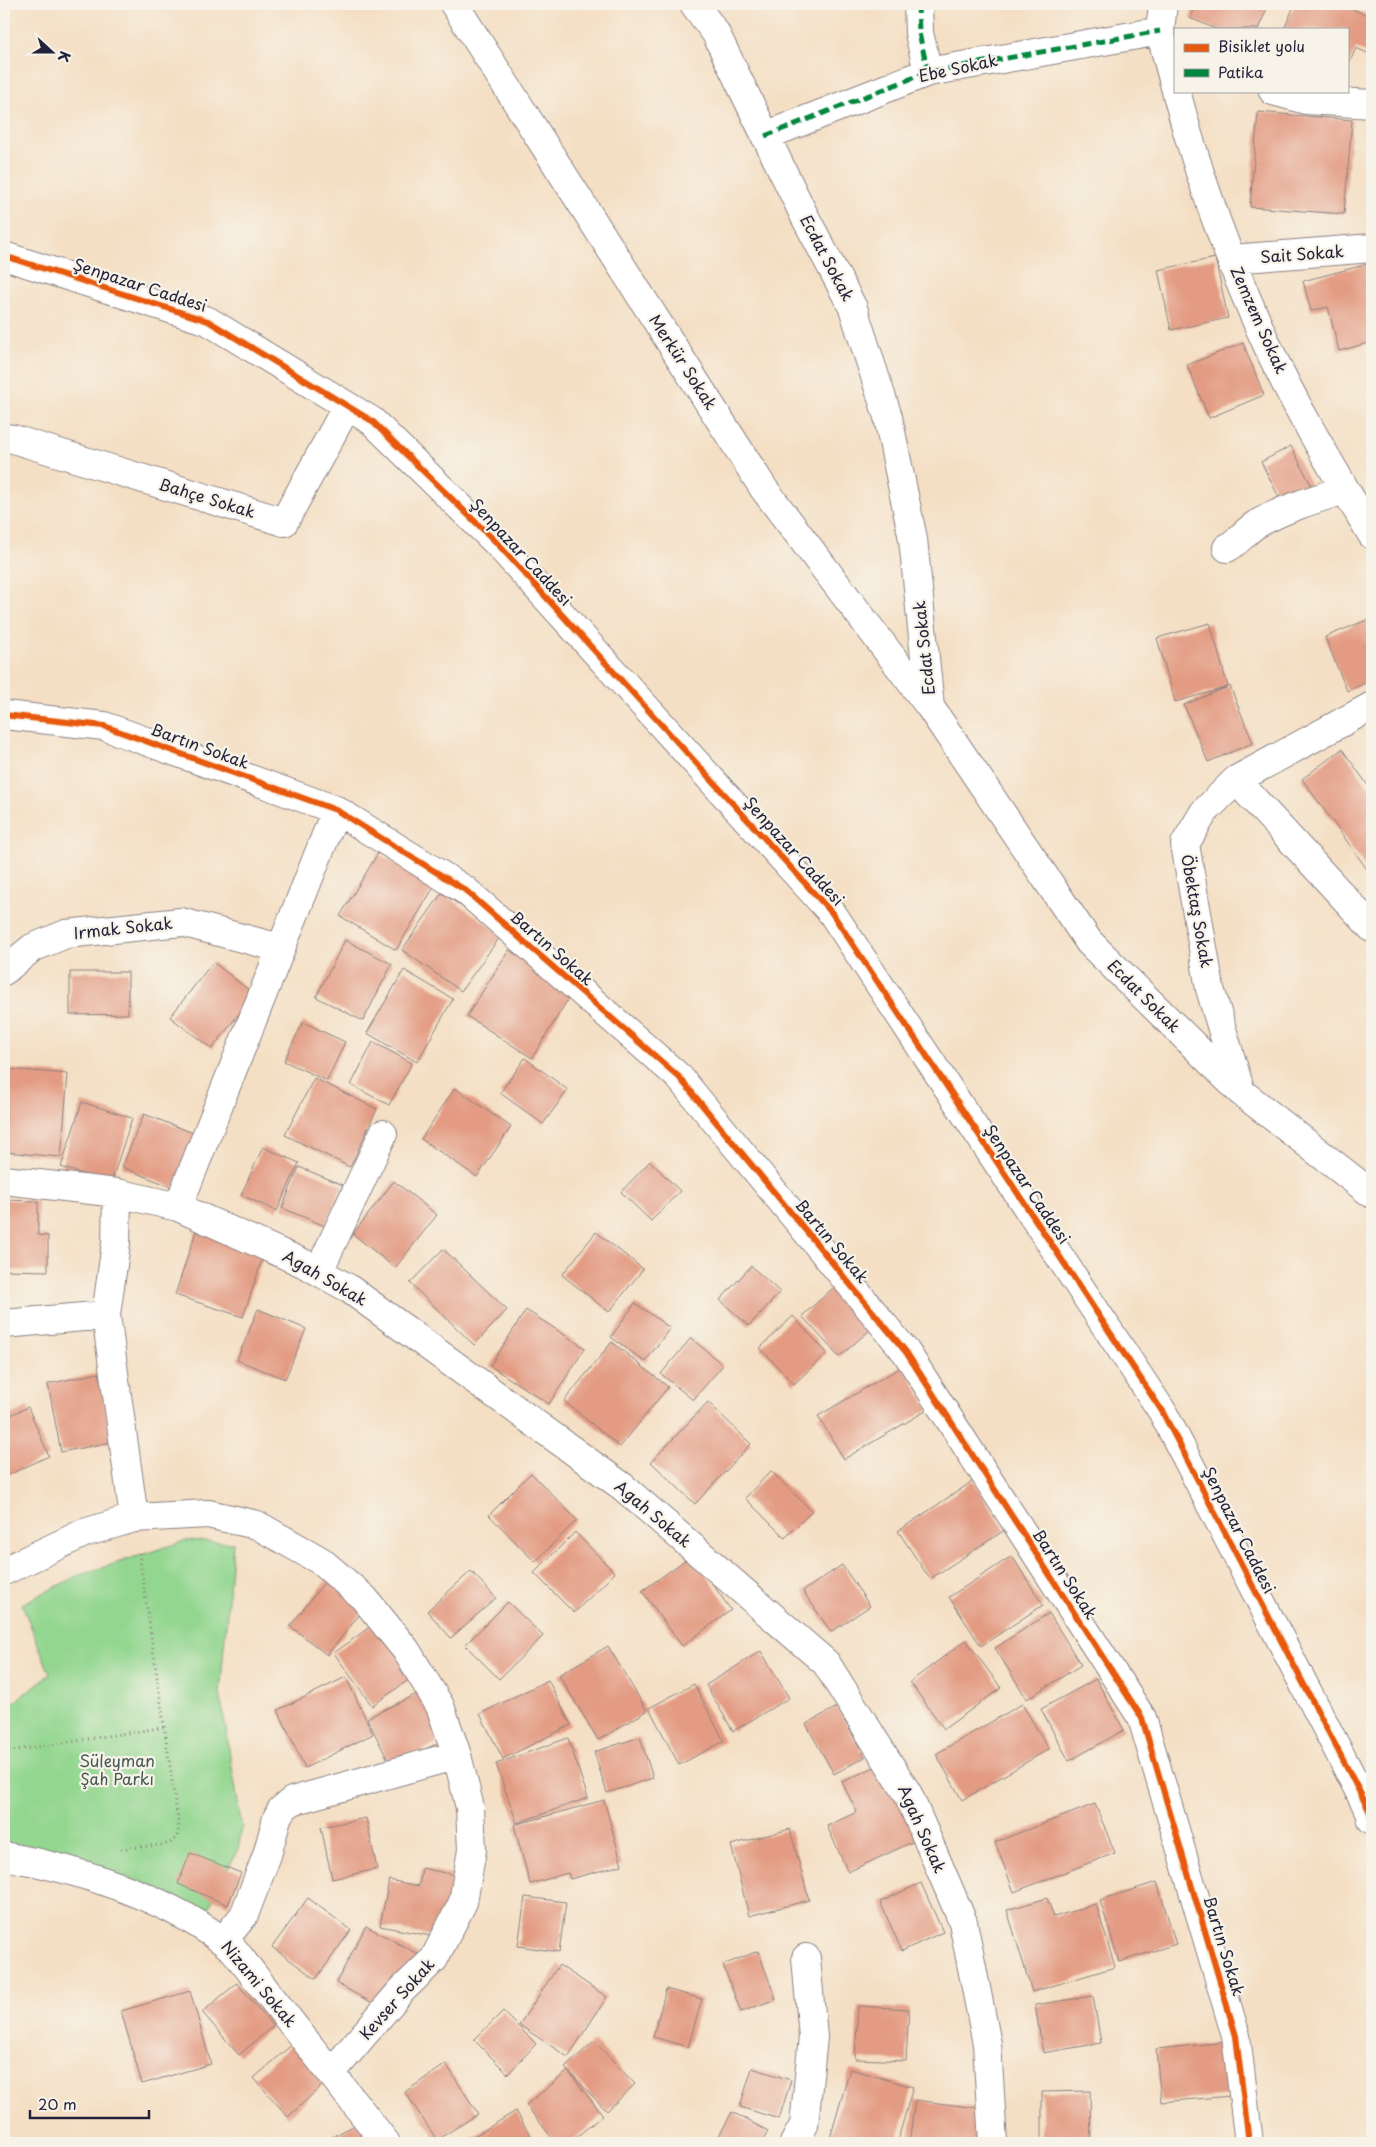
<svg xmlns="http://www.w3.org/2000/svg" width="1376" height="2147" font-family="'Playpen Sans',sans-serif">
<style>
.green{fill:#92d68f;stroke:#5a7c65}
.building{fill:#e39b83}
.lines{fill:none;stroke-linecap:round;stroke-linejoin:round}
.minor-casing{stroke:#8b8080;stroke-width:30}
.path{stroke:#8b8080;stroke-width:3;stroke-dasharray:1 4;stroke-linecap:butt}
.minor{stroke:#fff;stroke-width:28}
.quiet{stroke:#00873e;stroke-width:5;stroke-dasharray:10 5;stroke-linecap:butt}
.cycleway-casing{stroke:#f7f3e8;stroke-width:9}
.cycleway{stroke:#e8590c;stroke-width:6}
.labels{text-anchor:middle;stroke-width:4.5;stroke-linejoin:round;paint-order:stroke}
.street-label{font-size:16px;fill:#22223b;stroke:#f7f3e8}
.park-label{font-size:16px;fill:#445854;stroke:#f7f3e8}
</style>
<rect width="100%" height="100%" fill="#f7f3e8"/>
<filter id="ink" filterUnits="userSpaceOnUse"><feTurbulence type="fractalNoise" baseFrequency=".02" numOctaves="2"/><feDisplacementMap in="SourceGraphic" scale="10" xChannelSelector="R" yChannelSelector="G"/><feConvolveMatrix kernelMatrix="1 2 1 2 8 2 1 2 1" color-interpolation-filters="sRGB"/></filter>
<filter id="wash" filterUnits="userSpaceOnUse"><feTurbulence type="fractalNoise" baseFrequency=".0096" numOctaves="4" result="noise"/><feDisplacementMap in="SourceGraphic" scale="20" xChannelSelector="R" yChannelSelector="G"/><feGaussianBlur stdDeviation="1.12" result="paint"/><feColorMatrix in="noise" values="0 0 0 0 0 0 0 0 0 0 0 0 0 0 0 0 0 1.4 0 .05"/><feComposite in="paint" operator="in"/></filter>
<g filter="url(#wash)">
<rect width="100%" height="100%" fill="#f4dfc4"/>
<!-- green -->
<path class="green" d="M187,1540L233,1543L220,1693L242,1828L238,1849L204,1918L4,1846V1710L50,1674L22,1604L77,1576Z"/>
<g id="blocks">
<!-- building -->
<path class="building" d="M1195,4H1269L1258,29H1216L1190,18Z
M1295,4H1340L1372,17V55L1356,48L1347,68V29H1284Z
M1258,112L1352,120L1344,214L1250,207Z
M1215,258L1228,318L1171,330L1158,270Z
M1372,263V342L1339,351L1328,307L1311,311L1303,281Z
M1243,343L1264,395L1209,418L1187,365Z
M1291,446L1311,485L1281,501L1261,462Z
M1372,618V680L1347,691L1325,637Z
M1210,623L1228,687L1175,702L1157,638Z
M1230,686L1253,743L1208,762L1184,705Z
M1342,749L1372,791V876L1302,779Z
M378,853L434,887L396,950L340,916Z
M442,893L502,934L461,991L402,950Z
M345,940L392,964L363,1021L316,997Z
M509,950L573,991L532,1058L467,1016Z
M213,962L254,994L212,1049L170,1017Z
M404,970L453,999L417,1062L367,1033Z
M70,972H128V1014L70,1015Z
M303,1022L345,1042L327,1081L284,1061Z
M373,1042L412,1063L389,1105L351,1085Z
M525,1058L568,1090L543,1124L500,1093Z
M9,1069L68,1074L61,1157L4,1152Z
M314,1078L377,1109L350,1167L285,1135Z
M455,1088L511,1127L477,1177L421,1139Z
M82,1102L132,1118L111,1183L61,1167Z
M144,1114L196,1134L174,1188L122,1167Z
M263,1147L299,1163L277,1211L241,1195Z
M650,1161L680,1191L651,1221L621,1192Z
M299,1167L343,1185L325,1226L282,1208Z
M394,1181L437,1215L395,1268L353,1234Z
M4,1200L38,1201V1235L48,1236V1271L4,1270Z
M196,1231L264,1254L243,1317L175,1295Z
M596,1232L643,1269L609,1312L562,1275Z
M443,1249L507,1310L474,1345L410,1283Z
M751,1266L780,1292L749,1326L720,1300Z
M841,1281L878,1323L839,1357L802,1316Z
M635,1303L670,1328L645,1362L611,1337Z
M258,1309L306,1329L285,1379L237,1360Z
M526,1310L585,1348L549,1404L490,1366Z
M793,1316L827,1353L794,1384L760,1348Z
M691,1338L723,1365L693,1400L661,1374Z
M612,1342L668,1387L620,1447L564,1401Z
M903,1366L929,1409L844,1459L818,1416Z
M99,1373L112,1442L61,1452L48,1384Z
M708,1402L751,1444L695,1504L651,1462Z
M28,1407L49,1456L6,1476L4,1470V1418Z
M771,1471L812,1511L785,1538L745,1498Z
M531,1473L577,1520L535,1562L489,1515Z
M973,1481L1005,1530L930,1579L898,1531Z
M575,1532L615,1573L574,1613L534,1573Z
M692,1555L731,1610L682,1646L642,1591Z
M1012,1556L1043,1605L981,1646L949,1597Z
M842,1565L870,1606L831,1632L803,1591Z
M471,1571L496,1598L451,1638L427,1611Z
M328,1578L365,1608L327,1655L290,1626Z
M508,1602L543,1636L499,1679L465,1645Z
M1049,1613L1081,1665L1027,1699L995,1648Z
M375,1623L414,1676L372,1706L334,1653Z
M966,1640L1001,1688L944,1729L910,1682Z
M608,1646L647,1711L598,1740L559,1675Z
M761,1651L789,1698L733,1731L706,1685Z
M346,1677L373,1734L305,1768L278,1710Z
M1096,1679L1124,1730L1069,1761L1041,1709Z
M548,1680L571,1725L503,1759L480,1714Z
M694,1684L724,1741L679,1765L649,1708Z
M425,1690L448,1738L391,1766L367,1718Z
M1022,1704L1049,1749L962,1800L936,1754Z
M837,1707L865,1757L834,1774L806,1724Z
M640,1737L653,1778L607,1793L594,1752Z
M568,1738L588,1798L517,1823L496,1764Z
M883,1763L919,1839L848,1872L827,1826L857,1812L842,1782Z
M604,1800L622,1865L570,1879L568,1873L530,1884L514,1825Z
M1095,1804L1115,1853L1014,1892L995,1842Z
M366,1818L377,1869L332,1879L321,1827Z
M790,1829L809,1900L749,1916L731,1845Z
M190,1853L241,1873L228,1905L178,1884Z
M422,1868L454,1875L441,1938L380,1926L389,1880L419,1886Z
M1157,1882L1176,1944L1119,1962L1100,1900Z
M921,1883L943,1932L902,1951L880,1902Z
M525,1897L566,1902L559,1952L518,1946Z
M308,1898L351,1930L316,1979L272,1947Z
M1047,1898L1054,1917L1096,1904L1115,1967L1032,1992L1007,1910Z
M366,1926L418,1954L400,1989L380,2007L336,1983Z
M758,1951L776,1999L741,2012L723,1965Z
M559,1965L607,1997L568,2057L519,2025Z
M237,1983L273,2026L239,2055L202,2012Z
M666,1989L702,1999L688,2047L653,2037Z
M190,1991L211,2064L142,2084L121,2011Z
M1093,1996L1101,2043L1043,2053L1035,2005Z
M858,2006L909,2009L906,2061L855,2059Z
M503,2011L536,2044L508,2074L474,2040Z
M594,2041L635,2084L607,2111L565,2068Z
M295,2042L328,2080L288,2117L254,2078Z
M1226,2042L1231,2096L1161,2102L1156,2049Z
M446,2064L478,2114L437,2140L405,2092Z
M752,2068L791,2080L779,2119L740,2107Z
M850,2069L913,2087L897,2143L829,2142Z
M568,2071L603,2115L569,2143H556L526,2105Z
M1090,2091L1091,2143H1042V2092Z
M915,2100L985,2109L981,2143H909Z
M516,2111L535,2143H463Z
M732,2112L768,2131L762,2143H715Z
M363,2121L374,2143H320Z"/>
</g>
</g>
<g filter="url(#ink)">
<use href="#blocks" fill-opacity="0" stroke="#8b8080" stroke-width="1"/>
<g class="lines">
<!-- minor casing -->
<g class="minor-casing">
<path id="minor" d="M454,4L764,489L930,707
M694,4L715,32L804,215L853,308L888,417L913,539L930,707L1089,942L1241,1092L1372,1194
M918,4L919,33L928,72
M1163,4L1160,31L1175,87
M1176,91C1199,179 1230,264 1268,347C1298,412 1336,474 1372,535
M1273,91L1306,100L1372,104
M765,136L928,72L1160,31
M4,256L208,321L372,421L496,542L832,913L1162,1411L1370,1812L1372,1820
M1232,259L1372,248
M4,438L13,439L284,522L347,406
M1227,548C1239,542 1246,530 1257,524C1285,508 1315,499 1345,490
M4,715L104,726L336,810L465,890L679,1077L906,1352L1142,1718L1236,2036L1249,2143
M1236,780L1372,928
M4,971L32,948L66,934L181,922L280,948
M1240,1089L1210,989L1185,844L1204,812L1236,780L1372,706
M4,1180L117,1193L178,1207L303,1263L348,1288L623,1487L826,1663L908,1794L963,1922L987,2044L993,2143
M178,1207L336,810
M319,1271L383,1134
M106,1315L134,1518
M4,1324L106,1315L116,1243L117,1193
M4,1571L84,1533L134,1518L208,1514L257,1525L321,1561L364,1598L406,1650L440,1706L457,1755L470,1808L472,1850L463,1902L434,1959L401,1991L332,2072
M4,1856C80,1869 174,1899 234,1950L386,2143
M223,1941L244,1915L267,1855L277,1818L281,1810L292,1801L457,1755
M794,2143L804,2125L813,2037L806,1958"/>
</g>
<!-- path -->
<path class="path" d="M4,1752L166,1727
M4,1804L7,1823
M121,1849L169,1844L177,1837L179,1828L139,1553"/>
<!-- minor -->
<use href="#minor" class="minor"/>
<!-- quiet -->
<path class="quiet" d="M918,4L919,33L928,72
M765,136L928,72L1160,31"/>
<!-- cycleway casing -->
<g class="cycleway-casing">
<path id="cycleway" d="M4,256L208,321L372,421L496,542L832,913L1162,1411L1370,1812L1372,1820
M4,715L104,726L336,810L465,890L679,1077L906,1352L1142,1718L1236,2036L1249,2143"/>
</g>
<!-- cycleway -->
<use href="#cycleway" class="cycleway"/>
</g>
</g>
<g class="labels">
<!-- street labels -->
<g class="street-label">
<text transform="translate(958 68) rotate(-12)" y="6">Ebe Sokak</text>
<text transform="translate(1302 254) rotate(-4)" y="6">Sait Sokak</text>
<text transform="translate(827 258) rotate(62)" y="6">Ecdat Sokak</text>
<text transform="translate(140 285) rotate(18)" y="6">Şenpazar Caddesi</text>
<text transform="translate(1259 320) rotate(66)" y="6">Zemzem Sokak</text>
<text transform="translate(683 362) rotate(57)" y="6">Merkür Sokak</text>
<text transform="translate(207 498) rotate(17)" y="6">Bahçe Sokak</text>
<text transform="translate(521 552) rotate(47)" y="6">Şenpazar Caddesi</text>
<text transform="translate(924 648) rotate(-96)" y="6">Ecdat Sokak</text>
<text transform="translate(200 746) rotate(20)" y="6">Bartın Sokak</text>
<text transform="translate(794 851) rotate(48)" y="6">Şenpazar Caddesi</text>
<text transform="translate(1197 911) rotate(80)" y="6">Öbektaş Sokak</text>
<text transform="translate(123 928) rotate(-6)" y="6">Irmak Sokak</text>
<text transform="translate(552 948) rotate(41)" y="6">Bartın Sokak</text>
<text transform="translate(1144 996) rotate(45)" y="6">Ecdat Sokak</text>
<text transform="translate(1027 1184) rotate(56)" y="6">Şenpazar Caddesi</text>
<text transform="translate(832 1241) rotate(50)" y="6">Bartın Sokak</text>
<text transform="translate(325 1278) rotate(30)" y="6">Agah Sokak</text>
<text transform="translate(653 1514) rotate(40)" y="6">Agah Sokak</text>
<text transform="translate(1239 1530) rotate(63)" y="6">Şenpazar Caddesi</text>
<text transform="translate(1065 1574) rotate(57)" y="6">Bartın Sokak</text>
<text transform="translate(922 1829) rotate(66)" y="6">Agah Sokak</text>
<text transform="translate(1224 1946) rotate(73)" y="6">Bartın Sokak</text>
<text transform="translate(259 1984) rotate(50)" y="6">Nizami Sokak</text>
<text transform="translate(397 1999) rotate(-48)" y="6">Kevser Sokak</text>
</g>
<!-- park labels -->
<g class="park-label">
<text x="117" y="1767">Süleyman<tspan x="117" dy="18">Şah Parkı</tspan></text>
</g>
</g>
<!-- margin -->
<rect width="1376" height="2147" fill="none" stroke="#f7f3e8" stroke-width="20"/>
<!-- legend -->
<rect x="1174" y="28" width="175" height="65" fill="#f7f3e8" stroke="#a29fa3"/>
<rect x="1184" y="44" width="25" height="8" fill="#e8590c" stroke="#a29fa3"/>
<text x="1218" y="52" font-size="15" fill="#22223b">Bisiklet yolu</text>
<rect x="1184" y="69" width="25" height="8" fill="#00873e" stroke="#a29fa3"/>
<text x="1218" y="78" font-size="15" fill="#22223b">Patika</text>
<!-- north arrow -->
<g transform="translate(52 52) rotate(111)" stroke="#f7f3e8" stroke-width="4" paint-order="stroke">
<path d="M0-4L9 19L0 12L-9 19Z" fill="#22223b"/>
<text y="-8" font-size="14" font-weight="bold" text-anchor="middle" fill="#22223b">K</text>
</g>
<!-- scale -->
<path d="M30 2110v8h119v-8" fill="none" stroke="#22223b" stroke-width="2.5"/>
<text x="38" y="2110" font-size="15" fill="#22223b" stroke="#f7f3e8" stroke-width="4" paint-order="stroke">20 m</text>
</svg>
